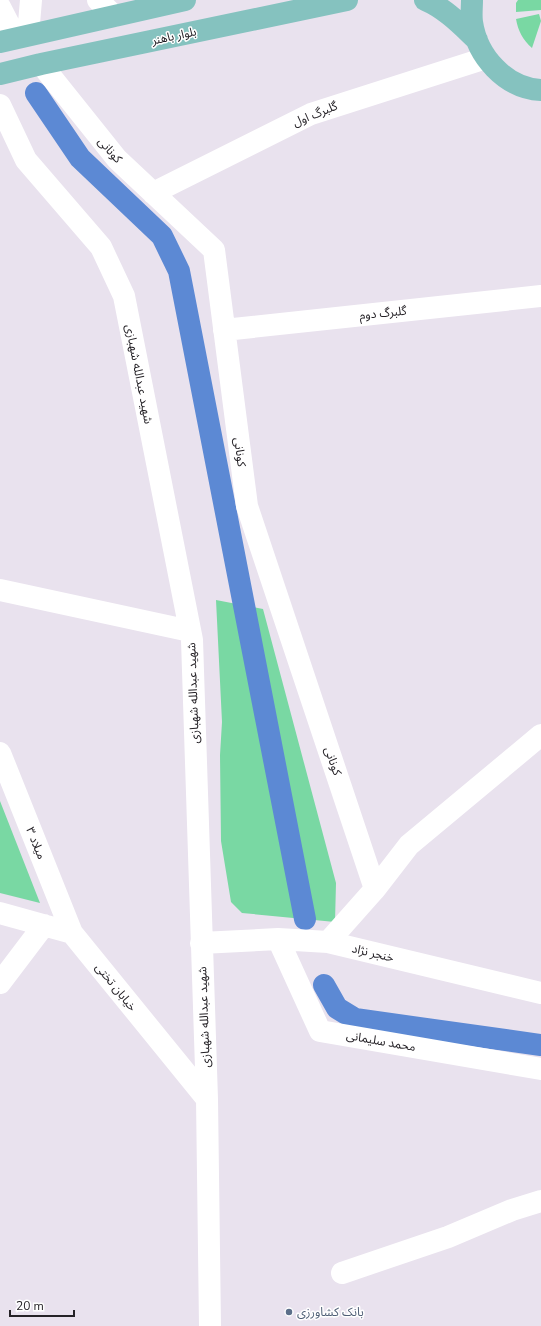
<svg xmlns="http://www.w3.org/2000/svg" width="541" height="1326" font-family="'Nunito Sans','Noto Sans Arabic',sans-serif">
<style>
.green{fill:#79d8a3}
.lines{fill:none;stroke-linecap:round;stroke-linejoin:round}
.canal{stroke:#5c89d4;stroke-width:22}
.minor{stroke:#fff;stroke-width:22}
.major{stroke:#85c2bf;stroke-width:22}
.service-dot{fill:#5c6f8a;stroke:#fff;stroke-width:1.5}
.labels{text-anchor:middle;stroke-width:3;stroke-linejoin:round;paint-order:stroke}
.street-label{font-size:12px;fill:#252227;stroke:#fff}
.service-label{font-size:12px;fill:#4e5e75;stroke:#fff;text-anchor:start}
</style>
<rect width="100%" height="100%" fill="#e9e2ee"/>
<!-- green -->
<path class="green" d="M518,0H541V10L516,12V3Z
M539,14L541,21L532,48C523,40 518,31 516,19Z
M216,600L263,609L336,883L335,922L242,913L231,902L221,841L220,755L222,722Z
M0,801L40,903L0,893Z"/>
<g class="lines">
<!-- canal -->
<path class="canal" d="M36,93L80,158L162,236L179,271L305,919
M324,985L337,1008L355,1019L541,1045"/>
<!-- minor -->
<path class="minor" d="M98,0L114,16
M0,7L16,38
M28,35L31,0
M41,64L117,159L214,250L247,506L375,889
M0,105L26,160L101,247L124,296L192,640L207,1099L210,1326
M153,193L311,114L486,58
M224,330L541,296
M0,590L190,631
M0,753L72,933
M0,913L72,933L207,1099
M278,939L320,1031L541,1069
M328,942L375,889L409,845L541,735
M201,943L278,939L328,942L541,993
M0,983L44,925
M342,1273L448,1237L512,1210L541,1201"/>
<!-- major -->
<path class="major" d="M425,0C446,9 461,25 477,40
M472,0C472,7 471,15 472,22C477,56 505,88 541,90
M0,42L185,0
M0,74L41,64L347,0"/>
</g>
<!-- markers -->
<circle class="service-dot" cx="289" cy="1312" r="4"/>
<g class="labels">
<!-- street labels -->
<g class="street-label">
<text transform="translate(174 36) rotate(-12)" y="4">بلوار باهنر</text>
<text transform="translate(315 114) rotate(-22)" y="4">گلبرگ اول</text>
<text transform="translate(110 150) rotate(49)" y="4">کونانی</text>
<text transform="translate(383 313) rotate(-6)" y="4">گلبرگ دوم</text>
<text transform="translate(139 374) rotate(79)" y="4">شهید عبدالله شهبازی</text>
<text transform="translate(240 452) rotate(83)" y="4">کونانی</text>
<text transform="translate(193 693) rotate(-92)" y="4">شهید عبدالله شهبازی</text>
<text transform="translate(333 761) rotate(71)" y="4">کونانی</text>
<text transform="translate(36 843) rotate(68)" y="4">میلاد ۳</text>
<text transform="translate(373 953) rotate(13)" y="4">خنجر نژاد</text>
<text transform="translate(116 987) rotate(51)" y="4">خیابان تختی</text>
<text transform="translate(204 1017) rotate(-92)" y="4">شهید عبدالله شهبازی</text>
<text transform="translate(381 1041) rotate(10)" y="4">محمد سلیمانی</text>
</g>
<!-- service labels -->
<g class="service-label">
<text x="297" y="1316">بانک کشاورزی</text>
</g>
</g>
<!-- scale -->
<path d="M10 1310v6h64v-6" fill="none" stroke="#252227" stroke-width="2"/>
<text x="16" y="1310" font-size="12" fill="#252227" stroke="#ffffff" stroke-width="3" paint-order="stroke">20 m</text>
</svg>
